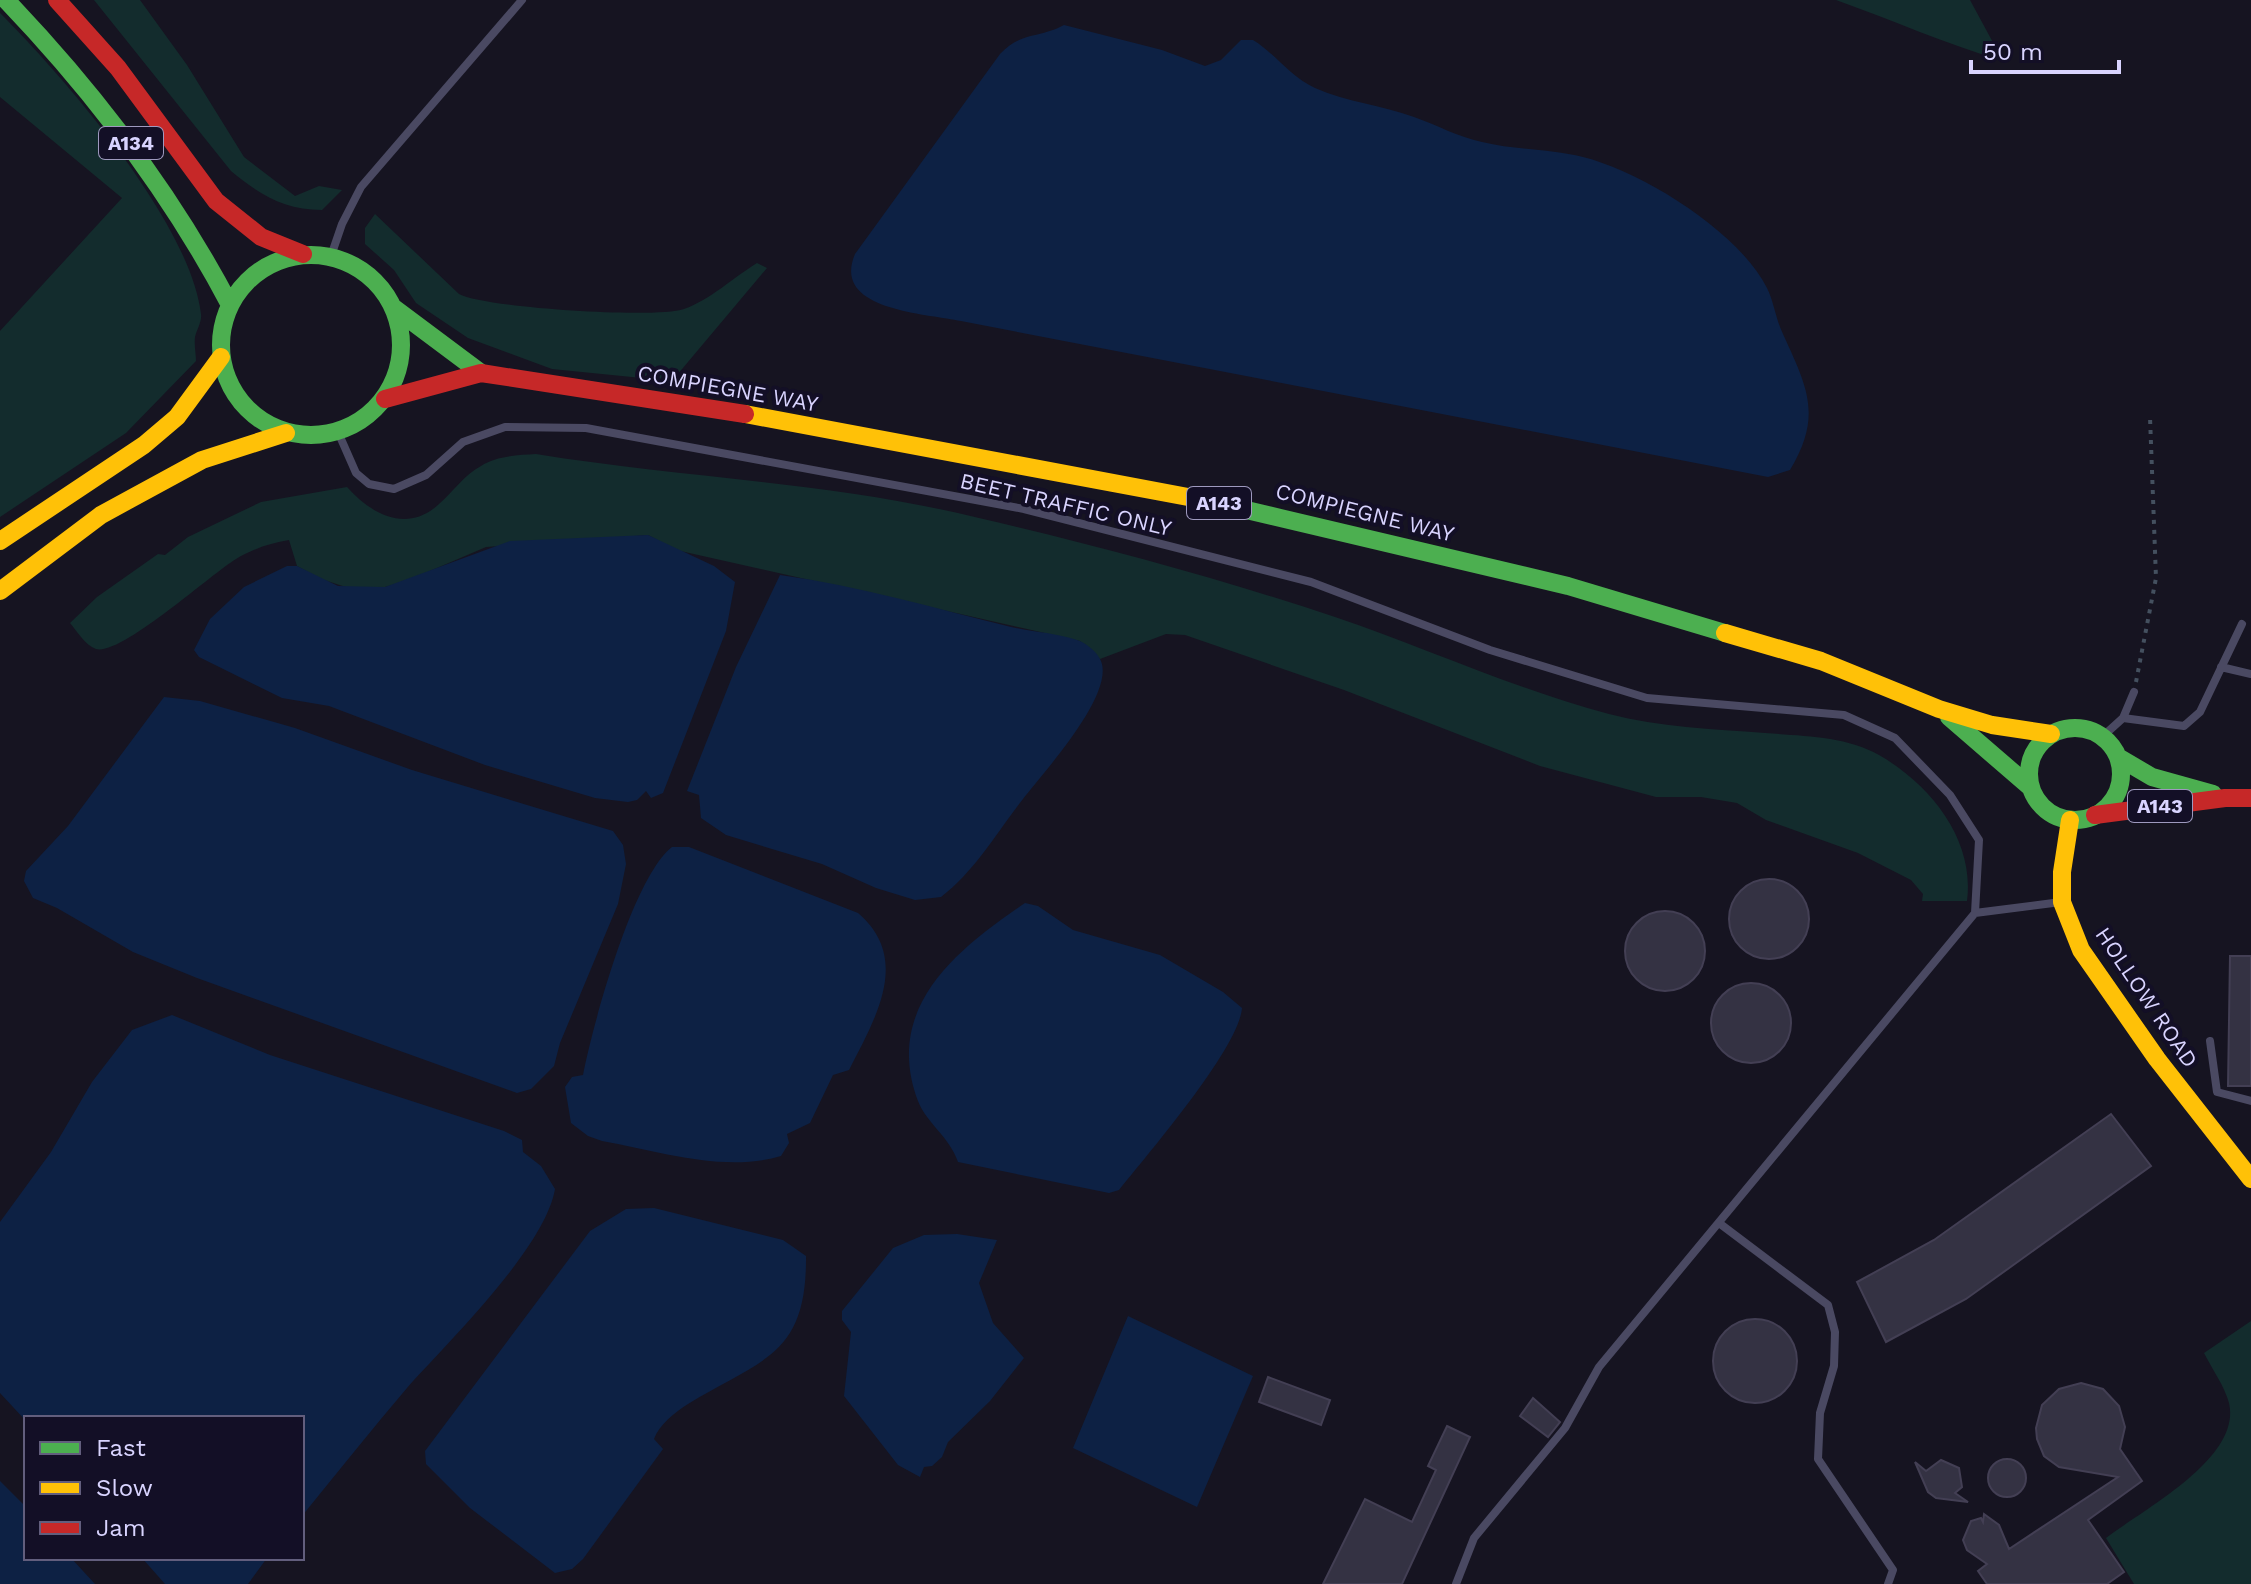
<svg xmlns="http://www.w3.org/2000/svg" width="2251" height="1584" font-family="'Work Sans',sans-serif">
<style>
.green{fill:#132c2d}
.water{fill:#0d2144}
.building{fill:#343243;stroke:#433f54;stroke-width:2}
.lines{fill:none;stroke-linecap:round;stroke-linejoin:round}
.path{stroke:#44505f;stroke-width:4;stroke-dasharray:4 6;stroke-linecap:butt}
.lane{stroke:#4a4962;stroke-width:8}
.fast{stroke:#4caf50;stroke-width:18}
.slow{stroke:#ffc107;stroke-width:18}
.jam{stroke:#c62828;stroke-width:18}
.labels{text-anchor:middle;stroke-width:8;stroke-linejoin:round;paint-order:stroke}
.shield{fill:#130f26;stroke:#9e99be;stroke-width:2}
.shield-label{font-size:20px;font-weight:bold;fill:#d9d4ff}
.street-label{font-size:22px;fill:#d9d4ff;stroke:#130f26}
</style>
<rect width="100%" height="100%" fill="#161421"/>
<!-- green -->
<path class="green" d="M94,0H140L187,65L244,157L295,196L319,186L342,190L322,210C284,210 260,195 231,171Z
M1836,0H1970L2003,61C1946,44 1892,20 1836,0Z
M0,13C65,78 190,222 201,314C202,322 197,329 195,337C194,345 196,354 196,361L126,433L0,517V331L122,198L0,97Z
M375,214L459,294C485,308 655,319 684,309C710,300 734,277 757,263L767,268L672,381L552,369L468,338L416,303L394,270L365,244V228Z
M536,454C683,478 833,482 979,518C1098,546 1219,578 1335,617C1426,648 1515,689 1609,714C1660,727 1712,729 1765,733C1802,736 1846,736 1879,755C1931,785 1975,840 1967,901H1922L1923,894L1911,880L1858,853L1766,820L1737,803L1701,797H1656L1540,766L1344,690L1185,635L1166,634L1100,659L1080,641L676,550L648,535L486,547L409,580L385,587L352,589L321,579L297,566L289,540C270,543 253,549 236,559C211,574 121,656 96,649C85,645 77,631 70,623L97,597L158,554L165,555L188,537L261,502L347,487C371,514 407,534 439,504C453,492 464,475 481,466C496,456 518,455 536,454Z
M2251,1321V1584H2134L2106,1538C2144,1509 2242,1458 2229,1403C2225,1387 2212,1369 2204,1353Z"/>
<!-- water -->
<path class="water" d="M1064,25L1162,50L1205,66L1221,60L1241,40H1253C1276,54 1290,77 1315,88C1346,102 1382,105 1414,117C1437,125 1458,137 1482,142C1515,150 1550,149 1583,157C1643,172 1739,232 1767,288C1774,302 1776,320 1783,334C1807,387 1823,415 1790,470L1768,477L961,321C924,313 831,310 855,254L1000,54C1022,31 1038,39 1064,25Z
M648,535L714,566L735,582L726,631L663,793L651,798L646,791L637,800L628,802L595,798L485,765L329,706L282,698L199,657L194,650L210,619L244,587L287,566H297L338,586L385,587L510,541Z
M780,575C859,586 934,608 1011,627C1033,632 1056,633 1077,640C1086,643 1096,651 1100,659C1118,692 1042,774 1023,799C997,832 975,871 941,897L915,900L876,888L822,864L726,835L701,818L699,795L687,791L736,667Z
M164,697L200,701L295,728L412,770L613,831L623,845L626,864L618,904L560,1043L554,1066L531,1089L517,1093L197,978L133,952L57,908L33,898L24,881L26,871L68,826Z
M672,847H689L858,913C912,959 875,1019 849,1070L833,1075L810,1123L787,1134L789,1143L781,1156C724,1173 659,1151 602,1141L588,1136L571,1123L565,1087L572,1077L583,1075C593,1024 633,877 672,847Z
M1025,903L1038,906L1073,930L1160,955L1223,992L1242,1008C1239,1048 1148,1154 1119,1190L1109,1193L958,1162C949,1136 927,1124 918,1101C883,1008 956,950 1025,903Z
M172,1015L270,1055L504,1131L522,1140L523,1152L541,1166L555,1189C545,1248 448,1342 407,1388C371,1430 337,1473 302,1516V1418H26V1421L0,1393V1222L51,1152L92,1082L132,1030Z
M654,1208L783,1240L806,1256C807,1357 761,1359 688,1404C675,1412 659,1425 654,1439L663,1449L583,1559L572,1569L555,1573L470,1508L426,1464L425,1451L590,1231L626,1209Z
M957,1234L997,1240L979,1283L993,1323L1024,1358L990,1401L948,1442L942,1457L932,1466L924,1467L920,1477L898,1465L844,1396L851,1332L842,1320V1311L893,1248L924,1235Z
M1128,1316L1253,1376L1197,1507L1073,1448Z
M0,1481L26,1507V1558H71L95,1584H0Z
M142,1558H267L248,1584H165Z"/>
<!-- building -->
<path class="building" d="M1729 919a40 40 0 1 1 80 0a40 40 0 1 1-80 0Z
M1625 951a40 40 0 1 1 80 0a40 40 0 1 1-80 0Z
M2230,956H2251V1086H2228Z
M1711 1023a40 40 0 1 1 80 0a40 40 0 1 1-80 0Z
M2111,1114L2151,1166L1966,1299L1886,1342L1857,1282L1934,1240Z
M1713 1361a42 42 0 1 1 84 0a42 42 0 1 1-84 0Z
M1268,1377L1330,1400L1321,1425L1259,1402Z
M2081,1383L2103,1389L2119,1406L2125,1427L2120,1449L2142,1481L2088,1520L2124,1572L2107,1584H1987L1978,1571L1987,1564L1967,1550L1963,1540L1971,1521L1981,1518L1983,1522L1984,1514L1999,1525L2009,1549L2118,1477L2059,1467L2044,1456L2037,1439L2036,1428L2042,1405L2059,1389Z
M1533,1398L1560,1422L1548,1437L1520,1416Z
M1447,1426L1470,1437L1402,1584H1323L1365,1499L1412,1522L1436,1470L1428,1466Z
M1988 1478a19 19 0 1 1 38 0a19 19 0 1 1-38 0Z
M1941,1460L1959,1468L1962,1487L1955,1493L1968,1502L1936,1498L1928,1492L1915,1462L1926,1471Z"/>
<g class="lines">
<!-- path -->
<path class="path" d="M2136,682L2156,578L2150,417"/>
<!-- lane -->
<path class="lane" d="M331,256L342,224L361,187L522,0
M338,432L356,473L369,484L394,489L426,475L463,442L505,427L586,428L1024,509L1311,582L1490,650L1647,698L1844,715L1895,738L1950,795L1979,840L1975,913
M2221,667L2251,674
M2123,718L2134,692
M2102,737L2123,718L2184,726L2200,712L2242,624
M2210,1041L2217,1092L2251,1101
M1719,1223L1828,1305L1835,1332L1834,1366L1820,1413L1818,1459L1893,1570L1888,1584
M1456,1584L1474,1538L1565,1428L1599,1367L1975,913L2061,902"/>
<!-- fast -->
<path class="fast" d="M6,0C95,93 170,191 230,305
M221 345a90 90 0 1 1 180 0a90 90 0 1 1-180 0Z
M394,308L481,373
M1204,500L1568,586L1725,633
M1949,717L2030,787
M2029 774a46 46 0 1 1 92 0a46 46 0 1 1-92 0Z
M2118,757L2152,777L2213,794"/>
<!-- slow -->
<path class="slow" d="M745,414L1204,500
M0,541L144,445L177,417L221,357
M0,591L101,515L202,460L286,433
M1725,633L1821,661L1939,709L1992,725L2051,734
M2070,820L2062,872V902L2081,950L2157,1059L2251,1179"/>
<!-- jam -->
<path class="jam" d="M57,0L118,68L216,201L261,237L303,254
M385,399L481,373L745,414
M2095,815L2225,798H2251"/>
</g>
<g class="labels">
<!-- shield labels -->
<g class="shield">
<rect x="99" y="127" width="64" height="32" rx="6"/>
<rect x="1187" y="487" width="64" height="32" rx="6"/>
<rect x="2128" y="790" width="64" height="32" rx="6"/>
</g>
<g class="shield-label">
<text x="131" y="150">A134</text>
<text x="1219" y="510">A143</text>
<text x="2160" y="813">A143</text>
</g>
<!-- street labels -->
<g class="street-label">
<text transform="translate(728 388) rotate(10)" y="8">COMPIEGNE WAY</text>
<text transform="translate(1066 504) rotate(13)" y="8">BEET TRAFFIC ONLY</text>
<text transform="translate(1365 512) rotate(14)" y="8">COMPIEGNE WAY</text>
<text transform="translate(2147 997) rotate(56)" y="8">HOLLOW ROAD</text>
</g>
</g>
<!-- legend -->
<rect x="24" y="1416" width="280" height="144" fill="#130f26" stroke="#625e7d" stroke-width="2"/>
<rect x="40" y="1442" width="40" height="12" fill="#4caf50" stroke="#625e7d" stroke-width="2"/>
<text x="96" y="1456" font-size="24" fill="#d9d4ff">Fast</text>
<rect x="40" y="1482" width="40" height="12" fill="#ffc107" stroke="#625e7d" stroke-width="2"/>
<text x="96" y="1496" font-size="24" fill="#d9d4ff">Slow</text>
<rect x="40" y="1522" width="40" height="12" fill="#c62828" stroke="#625e7d" stroke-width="2"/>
<text x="96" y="1536" font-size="24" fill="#d9d4ff">Jam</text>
<!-- scale -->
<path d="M1971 60v12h148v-12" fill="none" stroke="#d9d4ff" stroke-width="4"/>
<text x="1983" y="60" font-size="24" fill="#d9d4ff" stroke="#130f26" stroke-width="6" paint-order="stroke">50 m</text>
</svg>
